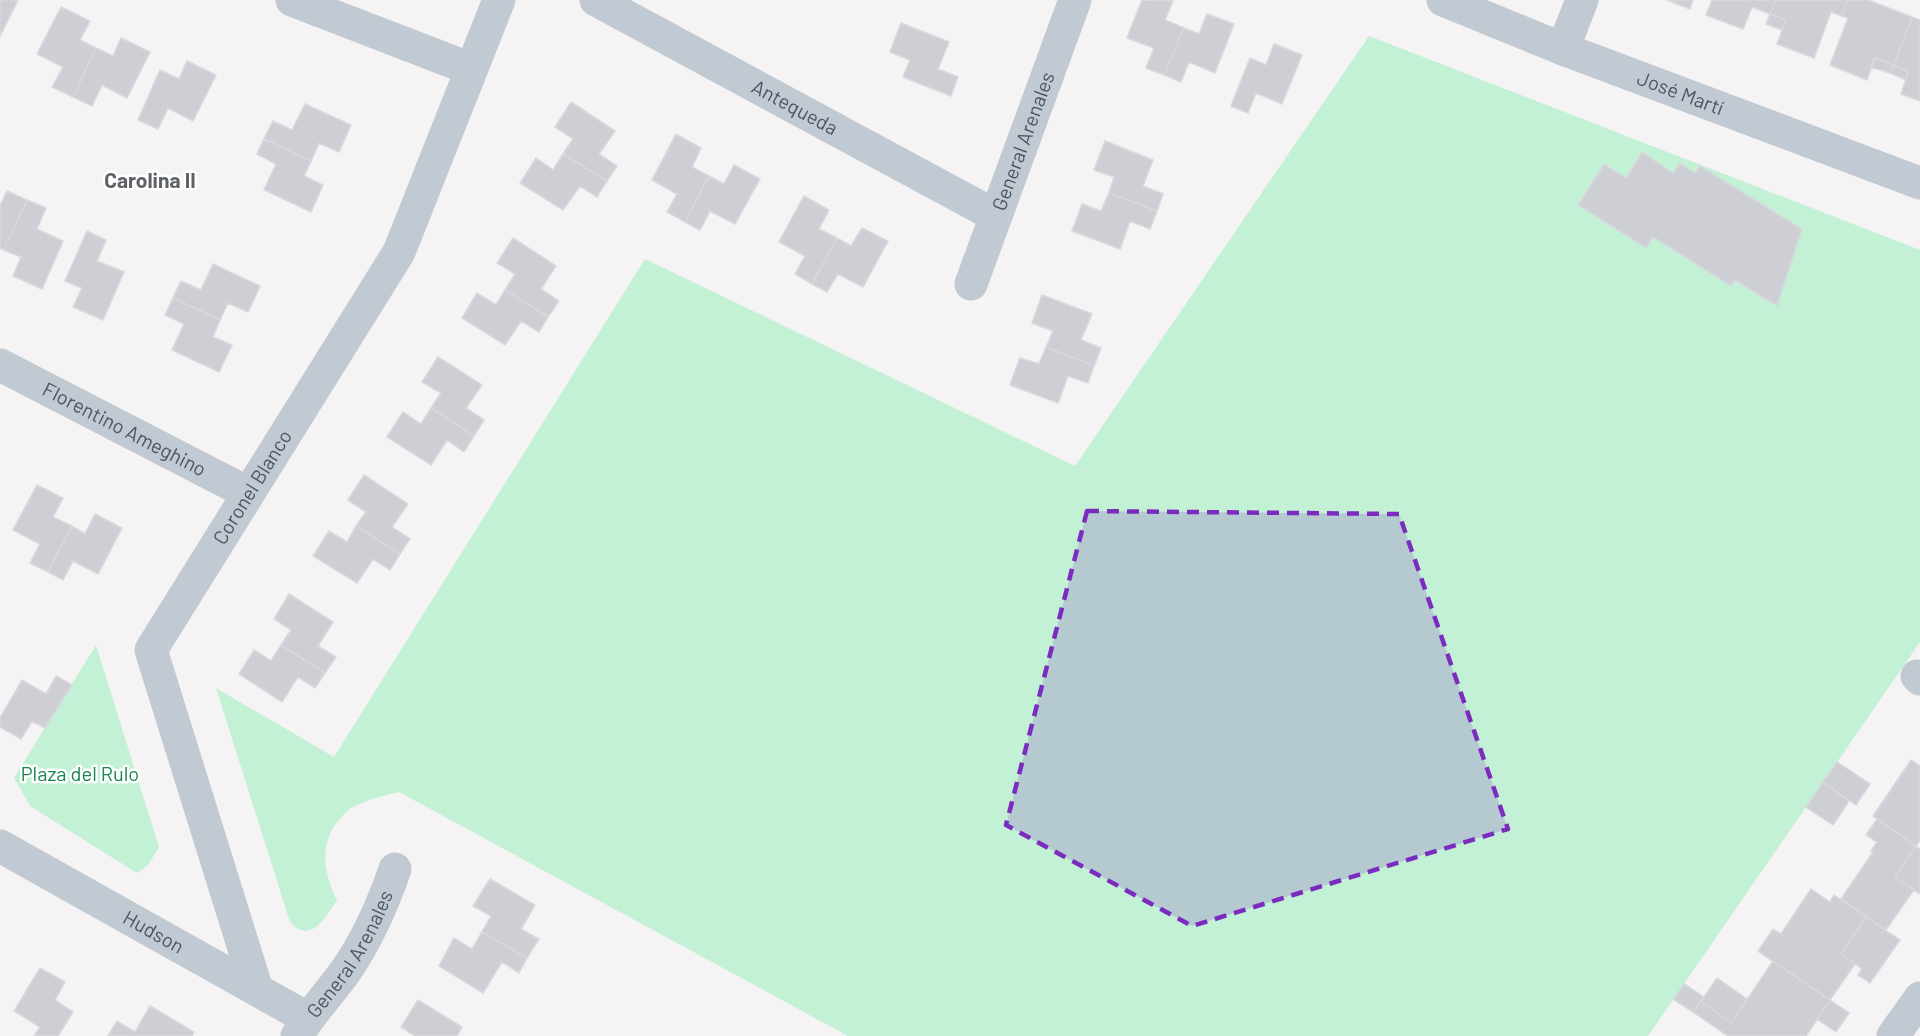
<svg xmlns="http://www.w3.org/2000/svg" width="1920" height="1036" font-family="Barlow,sans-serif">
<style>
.green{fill:#c3f1d5}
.building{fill:#cdcfd5;stroke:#d7d9de;stroke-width:1.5}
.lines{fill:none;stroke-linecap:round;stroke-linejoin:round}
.minor{stroke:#c1cad2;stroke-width:33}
.marked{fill:#7b2cbf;fill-opacity:0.2;stroke:#7b2cbf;stroke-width:4.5;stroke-dasharray:12 8;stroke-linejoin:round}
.labels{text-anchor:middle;stroke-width:5;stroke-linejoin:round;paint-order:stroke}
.street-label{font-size:20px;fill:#4a5661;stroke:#fff}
.park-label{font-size:20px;fill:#17864f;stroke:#fff}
.neighbourhood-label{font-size:21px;font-weight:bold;fill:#5f6368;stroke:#fff}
</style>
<rect width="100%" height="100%" fill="#f5f3f3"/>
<!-- green -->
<path class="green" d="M1369,36L1920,250V642L1648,1036H848L399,792C382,796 366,800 351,808C345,812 340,819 335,825C319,849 325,876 337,900C326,916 311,946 290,922L216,688L334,757L645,259L1075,466Z
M96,645L159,847L148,865L137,873L30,806L14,778Z"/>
<!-- building -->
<path class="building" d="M0,0H18L0,36Z
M1142,0L1173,1L1165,20L1184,28L1164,75L1146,68L1154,48L1127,38Z
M1667,0H1693L1690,9Z
M1712,0H1776L1770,14L1752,7L1743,29L1706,15Z
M1776,0H1848L1842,16L1831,12L1814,58L1777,44L1786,20L1770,14Z
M1848,0H1868L1912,17L1894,65L1875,58L1867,80L1830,65L1848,18L1842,16Z
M61,7L90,21L80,40L96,48L73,97L52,87L63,67L37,54Z
M1207,14L1234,24L1215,73L1189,62L1181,82L1164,75L1184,28L1199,34Z
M1770,14L1786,20L1782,30L1766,24Z
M1912,17L1920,20V101L1901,94L1908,72L1894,65Z
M901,23L949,42L938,69L958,77L951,96L903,77L910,60L890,52Z
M121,38L150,52L127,98L102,85L92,106L73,97L96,48L113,56Z
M1274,44L1302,55L1282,104L1256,93L1248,113L1231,106L1250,58L1266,65Z
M1875,58L1894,65L1890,73L1871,67Z
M187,61L216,75L193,121L168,108L158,129L138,120L160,70L179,79Z
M1894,65L1908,72L1906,80L1890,73Z
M571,102L615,131L599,154L617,166L607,181L563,154L573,139L555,127Z
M305,104L351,125L339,152L319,143L311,161L264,139L273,121L292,130Z
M676,134L701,148L692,167L709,176L685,222L667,212L677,194L652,180Z
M264,139L311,161L304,176L323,185L311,212L264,190L276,164L257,154Z
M1105,141L1153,160L1143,186L1163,194L1157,211L1109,193L1114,177L1094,170Z
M1642,152L1673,173L1680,163L1695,173L1700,166L1802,229L1777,306L1735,280L1731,286L1653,237L1646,248L1578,205L1604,164L1626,178Z
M563,154L607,181L597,197L580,186L563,210L520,183L536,158L553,170Z
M734,165L760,179L735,224L710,211L700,230L685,222L709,176L724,184Z
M7,191L27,200L4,250L0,248V206Z
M1109,193L1157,211L1150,229L1130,221L1120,249L1072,231L1082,204L1101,211Z
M804,196L829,210L819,229L837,238L812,284L795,274L805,256L779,242Z
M27,200L46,208L37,229L63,241L42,289L13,276L21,257L4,250Z
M862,228L888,241L863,287L838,274L827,292L812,284L837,238L851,246Z
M87,231L106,240L97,261L124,272L103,320L73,307L82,288L65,281Z
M513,238L556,266L541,289L559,301L548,317L505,290L515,274L497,263Z
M213,264L260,286L248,312L228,303L220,320L173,298L181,281L201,290Z
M505,290L548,317L539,332L521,321L505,345L462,318L477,293L496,305Z
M1042,295L1092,314L1081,340L1101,348L1094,366L1046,347L1053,331L1032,323Z
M173,298L220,320L213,337L232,345L219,372L172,350L184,324L165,315Z
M1046,347L1094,366L1088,383L1068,376L1058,403L1010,385L1020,358L1039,364Z
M438,357L482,385L466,408L484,420L474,436L431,408L441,393L422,382Z
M431,408L474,436L464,452L447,440L431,465L387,437L403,412L421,424Z
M364,475L408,504L392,527L410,539L400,554L356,526L366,512L348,500Z
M37,485L63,498L53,517L72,526L48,572L30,563L40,544L13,530Z
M95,514L122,528L98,574L73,561L63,580L48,572L72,526L85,534Z
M356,526L400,554L390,570L373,559L357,583L313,556L329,531L347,542Z
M289,594L333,622L318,646L336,657L325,673L281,645L291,630L274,619Z
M281,645L325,673L315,688L298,677L282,702L239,674L254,650L271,661Z
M56,676L72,685L45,728L32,721L21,739L0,727V718L22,680L46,694Z
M1911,760L1920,766V840L1916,846L1873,816Z
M1837,762L1870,784L1856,805L1823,782Z
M1823,782L1849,801L1833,825L1806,807Z
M1877,819L1916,846L1895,877L1914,890L1886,930L1841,899L1873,852L1871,851L1877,842L1866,835Z
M1916,846L1920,849V894L1895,877Z
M490,879L535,905L521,929L539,939L527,958L482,932L491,916L473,906Z
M1811,889L1830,902L1834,895L1866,917L1841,954L1855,964L1830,1000L1758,951L1773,929L1781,934Z
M1866,917L1900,940L1870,983L1858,975L1862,969L1841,954Z
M482,932L527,958L519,973L502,962L483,993L439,966L454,938L472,949Z
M1773,961L1830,1000L1806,1036H1728L1693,1012L1701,1001L1731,1023Z
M40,968L65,982L55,1000L73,1012L58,1036H34L40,1027L14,1011Z
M1717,978L1747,999L1731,1023L1701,1001Z
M1684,984L1704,997L1693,1012L1673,999Z
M418,1000L462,1027L457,1036H415L401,1027Z
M1830,1000L1849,1013L1836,1032L1817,1019Z
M150,1006L194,1032L192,1036H108L117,1021L135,1032Z"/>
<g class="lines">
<!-- minor -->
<g class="minor">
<path d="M292,0L471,69"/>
<path id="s1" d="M596,0L996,216"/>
<path id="s2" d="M1443,0L1563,49L1920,183"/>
<path d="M1563,49L1582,0"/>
<path id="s3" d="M971,284L1075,0"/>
<path id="s4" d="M0,365L248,493"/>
<path d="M1917,676L1920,679"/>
<path id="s5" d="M0,846L307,1018"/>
<path id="s6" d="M257,990L151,650L399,252L499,0"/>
<path id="s7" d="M297,1036C311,1012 331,992 347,969C368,938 383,904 395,869"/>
<path d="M1893,1036L1920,998"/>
</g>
</g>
<!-- marked area -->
<path class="marked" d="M1087,511L1399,514L1508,829L1192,926L1006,825Z"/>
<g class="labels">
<!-- street labels -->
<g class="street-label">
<text dy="7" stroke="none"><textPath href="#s2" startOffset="255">José Martí</textPath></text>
<text dy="7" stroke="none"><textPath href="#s1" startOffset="226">Antequeda</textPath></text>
<text dy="7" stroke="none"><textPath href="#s3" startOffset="152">General Arenales</textPath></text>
<text dy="7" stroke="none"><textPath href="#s4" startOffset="140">Florentino Ameghino</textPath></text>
<text dy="7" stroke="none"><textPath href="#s6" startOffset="548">Coronel Blanco</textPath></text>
<text dy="7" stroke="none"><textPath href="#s5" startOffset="176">Hudson</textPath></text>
<text dy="7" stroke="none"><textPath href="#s7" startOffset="98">General Arenales</textPath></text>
</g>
<!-- park labels -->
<g class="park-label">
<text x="80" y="781">Plaza del Rulo</text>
</g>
<!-- neighbourhood labels -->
<g class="neighbourhood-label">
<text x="150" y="188">Carolina II</text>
</g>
</g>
</svg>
